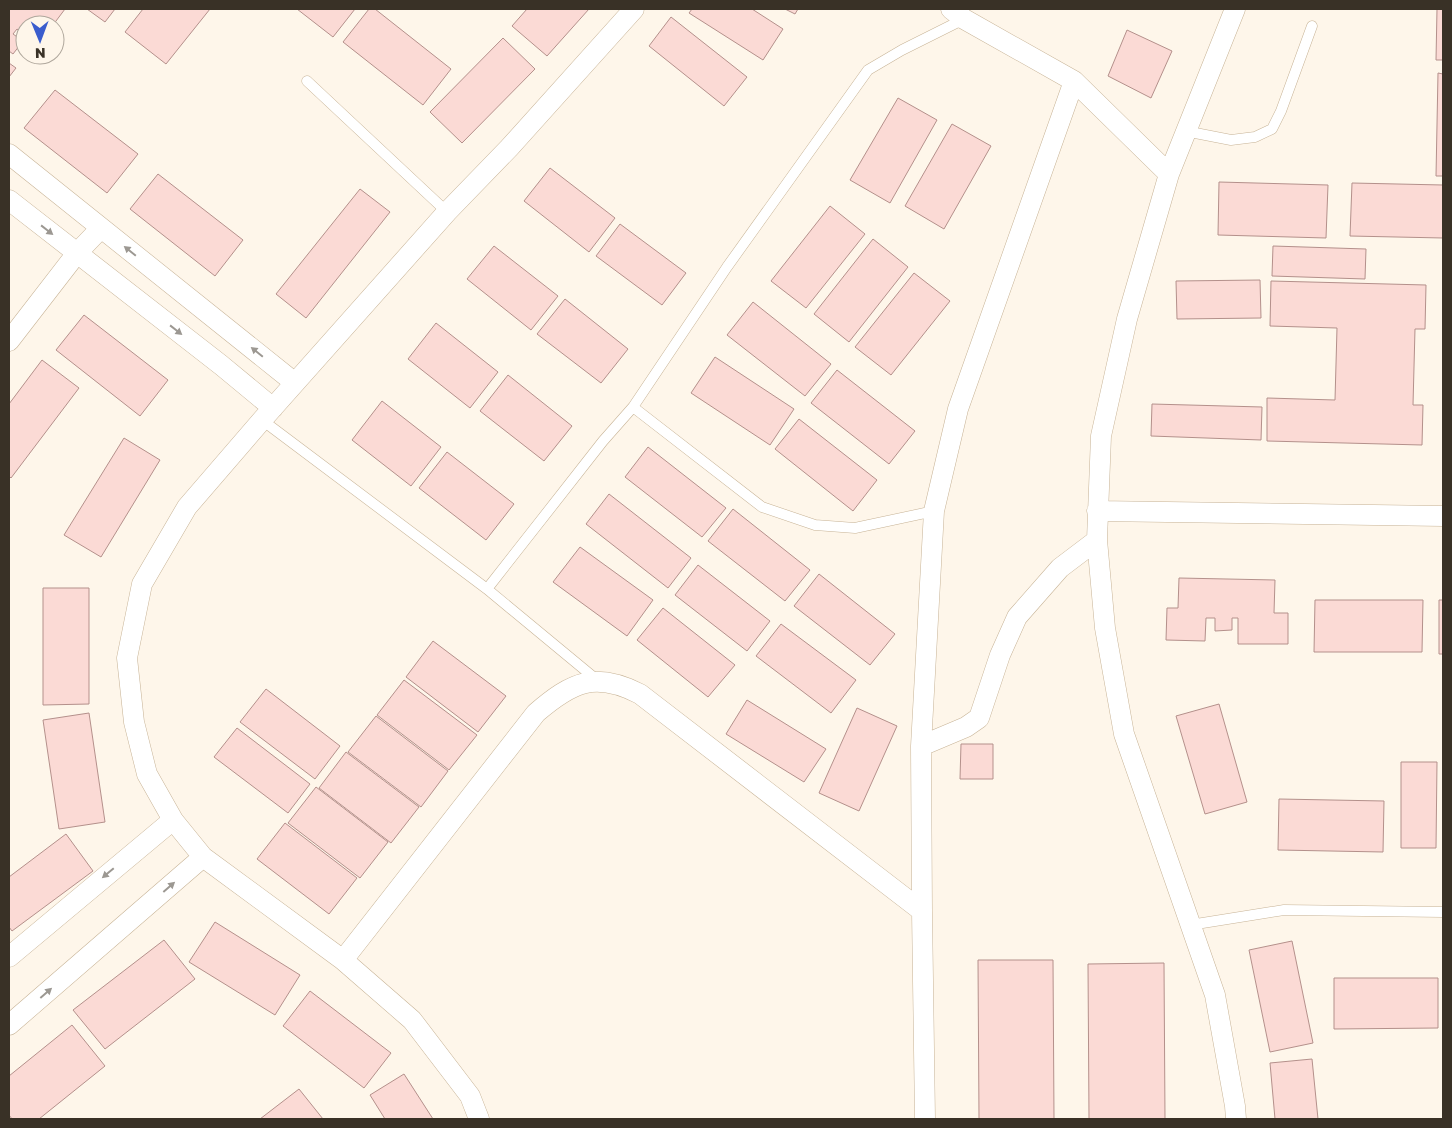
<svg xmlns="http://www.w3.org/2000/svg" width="1452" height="1128" font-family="'Golos Text',sans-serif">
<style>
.building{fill:#fbdad5;stroke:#b4908b}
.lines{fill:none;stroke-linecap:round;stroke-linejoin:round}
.service-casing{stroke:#c7b396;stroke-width:11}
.minor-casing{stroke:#c7b396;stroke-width:21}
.service{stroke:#fff;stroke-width:10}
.minor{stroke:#fff;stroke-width:20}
.oneway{fill:#9c9892}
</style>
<rect width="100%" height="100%" fill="#fef6ea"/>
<!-- building -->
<path class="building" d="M9,9H65L53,25H25V35L17,29L13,34L23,41L13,54L9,51Z
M87,9H115L105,22Z
M143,9H210L166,64L125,32Z
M297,9H355L333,37Z
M369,9H375L451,69L423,105L343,42Z
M527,9H589L547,56L512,26Z
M692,9H752L783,29L763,60L689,13Z
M785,9H798L795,14Z
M1437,9H1443V60H1436Z
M671,17L747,77L724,106L649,46Z
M1127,30L1172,51L1151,98L1108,76Z
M503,38L535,69L462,143L430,112Z
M9,63L16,68L9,77Z
M1438,73L1443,74V176H1436Z
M55,90L138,154L107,193L24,128Z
M898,98L937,120L890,203L850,180Z
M952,124L991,146L944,229L905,206Z
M550,168L615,218L589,252L524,201Z
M158,174L243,240L215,276L130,209Z
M1219,182L1328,185L1326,238L1218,235Z
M1352,183L1443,185V238L1350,236Z
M360,189L390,212L306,318L276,294Z
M830,206L865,234L806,308L771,281Z
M620,224L686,273L662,305L596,256Z
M873,239L908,267L849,342L814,314Z
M494,246L558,296L531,330L467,279Z
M1273,246L1366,249L1365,279L1272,276Z
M914,273L950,301L891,375L855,347Z
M1260,280L1261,318L1177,319L1176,281Z
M1271,281L1426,285L1425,329H1415L1413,405H1423L1422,445L1267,441V398L1335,400L1337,328L1270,326Z
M565,299L628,349L601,383L537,334Z
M753,302L831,364L805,396L727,335Z
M84,315L168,380L140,416L56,350Z
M436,323L498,372L470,408L408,359Z
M715,357L794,409L770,445L691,393Z
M42,360L79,388L11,478L9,476V404Z
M837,370L915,431L889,464L811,403Z
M508,375L572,426L544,461L480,411Z
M382,401L441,447L411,486L352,440Z
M1152,404L1262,407L1261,440L1151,436Z
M799,419L877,480L853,511L775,449Z
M124,438L160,460L101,557L64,535Z
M648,447L726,508L702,537L625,477Z
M447,452L514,504L486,540L419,488Z
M609,494L691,558L668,588L586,524Z
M733,509L810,570L785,601L708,541Z
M580,547L653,600L627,636L553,582Z
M698,565L770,621L747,651L675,595Z
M819,574L895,634L870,665L794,606Z
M1179,578L1275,580L1274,613H1288V644H1238V618H1232V630L1215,631V618H1206L1205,641L1166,640L1167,608H1178Z
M43,588H89V704L43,705Z
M1315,600H1423L1422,652H1314Z
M1439,600H1443V654H1439Z
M663,608L735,665L708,697L637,640Z
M781,624L856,680L831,713L756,656Z
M433,641L506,696L478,732L406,677Z
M404,680L477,735L449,770L377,715Z
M266,689L340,746L315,779L240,722Z
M747,700L826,749L804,782L726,734Z
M1219,704L1247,802L1205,814L1176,716Z
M857,708L897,726L859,811L819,793Z
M89,713L105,822L59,829L43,720Z
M376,716L448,771L421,807L348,752Z
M237,728L310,784L288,813L214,757Z
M961,744H993V779H960Z
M346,752L419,807L391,843L319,788Z
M1401,762H1437L1436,848H1401Z
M316,787L388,842L360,878L288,823Z
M1279,799L1384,801L1383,852L1278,850Z
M285,823L357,878L329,914L257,859Z
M66,834L93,871L12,931L9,927V877Z
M215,922L300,975L275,1015L189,962Z
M164,940L195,979L105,1049L73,1010Z
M1292,941L1313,1043L1270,1052L1249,950Z
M978,960H1053L1054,1119H979Z
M1164,963L1165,1119H1089L1088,964Z
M1334,978H1438V1028L1334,1029Z
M310,991L391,1053L364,1088L283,1026Z
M72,1025L105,1066L39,1119H12L9,1115V1076Z
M1312,1059L1318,1119H1275L1270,1063Z
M404,1074L433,1119H385L370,1095Z
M299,1089L323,1119H260Z"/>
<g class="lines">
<!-- service casing -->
<g class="service-casing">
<path id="service" d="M307,81L447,212
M1185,131L1231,140L1255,137L1272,129L1281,111L1312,26
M633,407L762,507L815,525L855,528L934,511
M262,420L487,589L597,680
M487,589L603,441L633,407L727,267L868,70L902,50L964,19
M1190,925L1284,910L1443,912"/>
</g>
<!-- minor casing -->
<g class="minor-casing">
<path id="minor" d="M951,9L964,19L1074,81L1169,174
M1235,9L1169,174L1127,319L1101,436L1097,540L1105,628L1124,734L1215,995L1235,1106L1236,1119
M9,154L295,383
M9,200L221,365L273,408
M9,341L77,253L101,228
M1097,511L1443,516
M921,746L966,727L979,718L1000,655L1017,617L1060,568L1097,540
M9,957L173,820
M343,960L536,713C572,682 595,671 640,694L922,911
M9,1025L203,857
M479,1119L470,1096L412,1020L343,960L203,857L173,820L147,774L134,722L127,658L142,584L187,507L262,420L447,212L509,148L634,9
M925,1119L922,911L921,746L934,511L958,409L1074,81"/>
</g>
<!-- service -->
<use href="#service" class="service"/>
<!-- minor -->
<use href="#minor" class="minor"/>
</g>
<!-- one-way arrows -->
<defs><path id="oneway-solid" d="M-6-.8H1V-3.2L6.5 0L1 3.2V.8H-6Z" transform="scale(1.25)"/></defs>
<g class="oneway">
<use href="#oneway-solid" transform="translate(47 230) rotate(38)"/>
<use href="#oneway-solid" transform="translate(130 251) rotate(-141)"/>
<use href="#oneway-solid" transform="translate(176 330) rotate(38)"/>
<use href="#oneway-solid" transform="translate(257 352) rotate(-141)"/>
<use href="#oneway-solid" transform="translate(108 873) rotate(140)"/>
<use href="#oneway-solid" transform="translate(169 887) rotate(-41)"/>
<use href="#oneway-solid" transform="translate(46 993) rotate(-41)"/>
</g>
<!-- border -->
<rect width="1452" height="1128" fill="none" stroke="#393126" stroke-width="20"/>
<!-- north arrow -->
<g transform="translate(40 40) rotate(179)"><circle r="24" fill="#fef6ea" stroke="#afa79c"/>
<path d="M0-4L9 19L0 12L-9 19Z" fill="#3a5ccd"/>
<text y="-8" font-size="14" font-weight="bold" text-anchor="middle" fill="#393126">N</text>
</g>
</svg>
